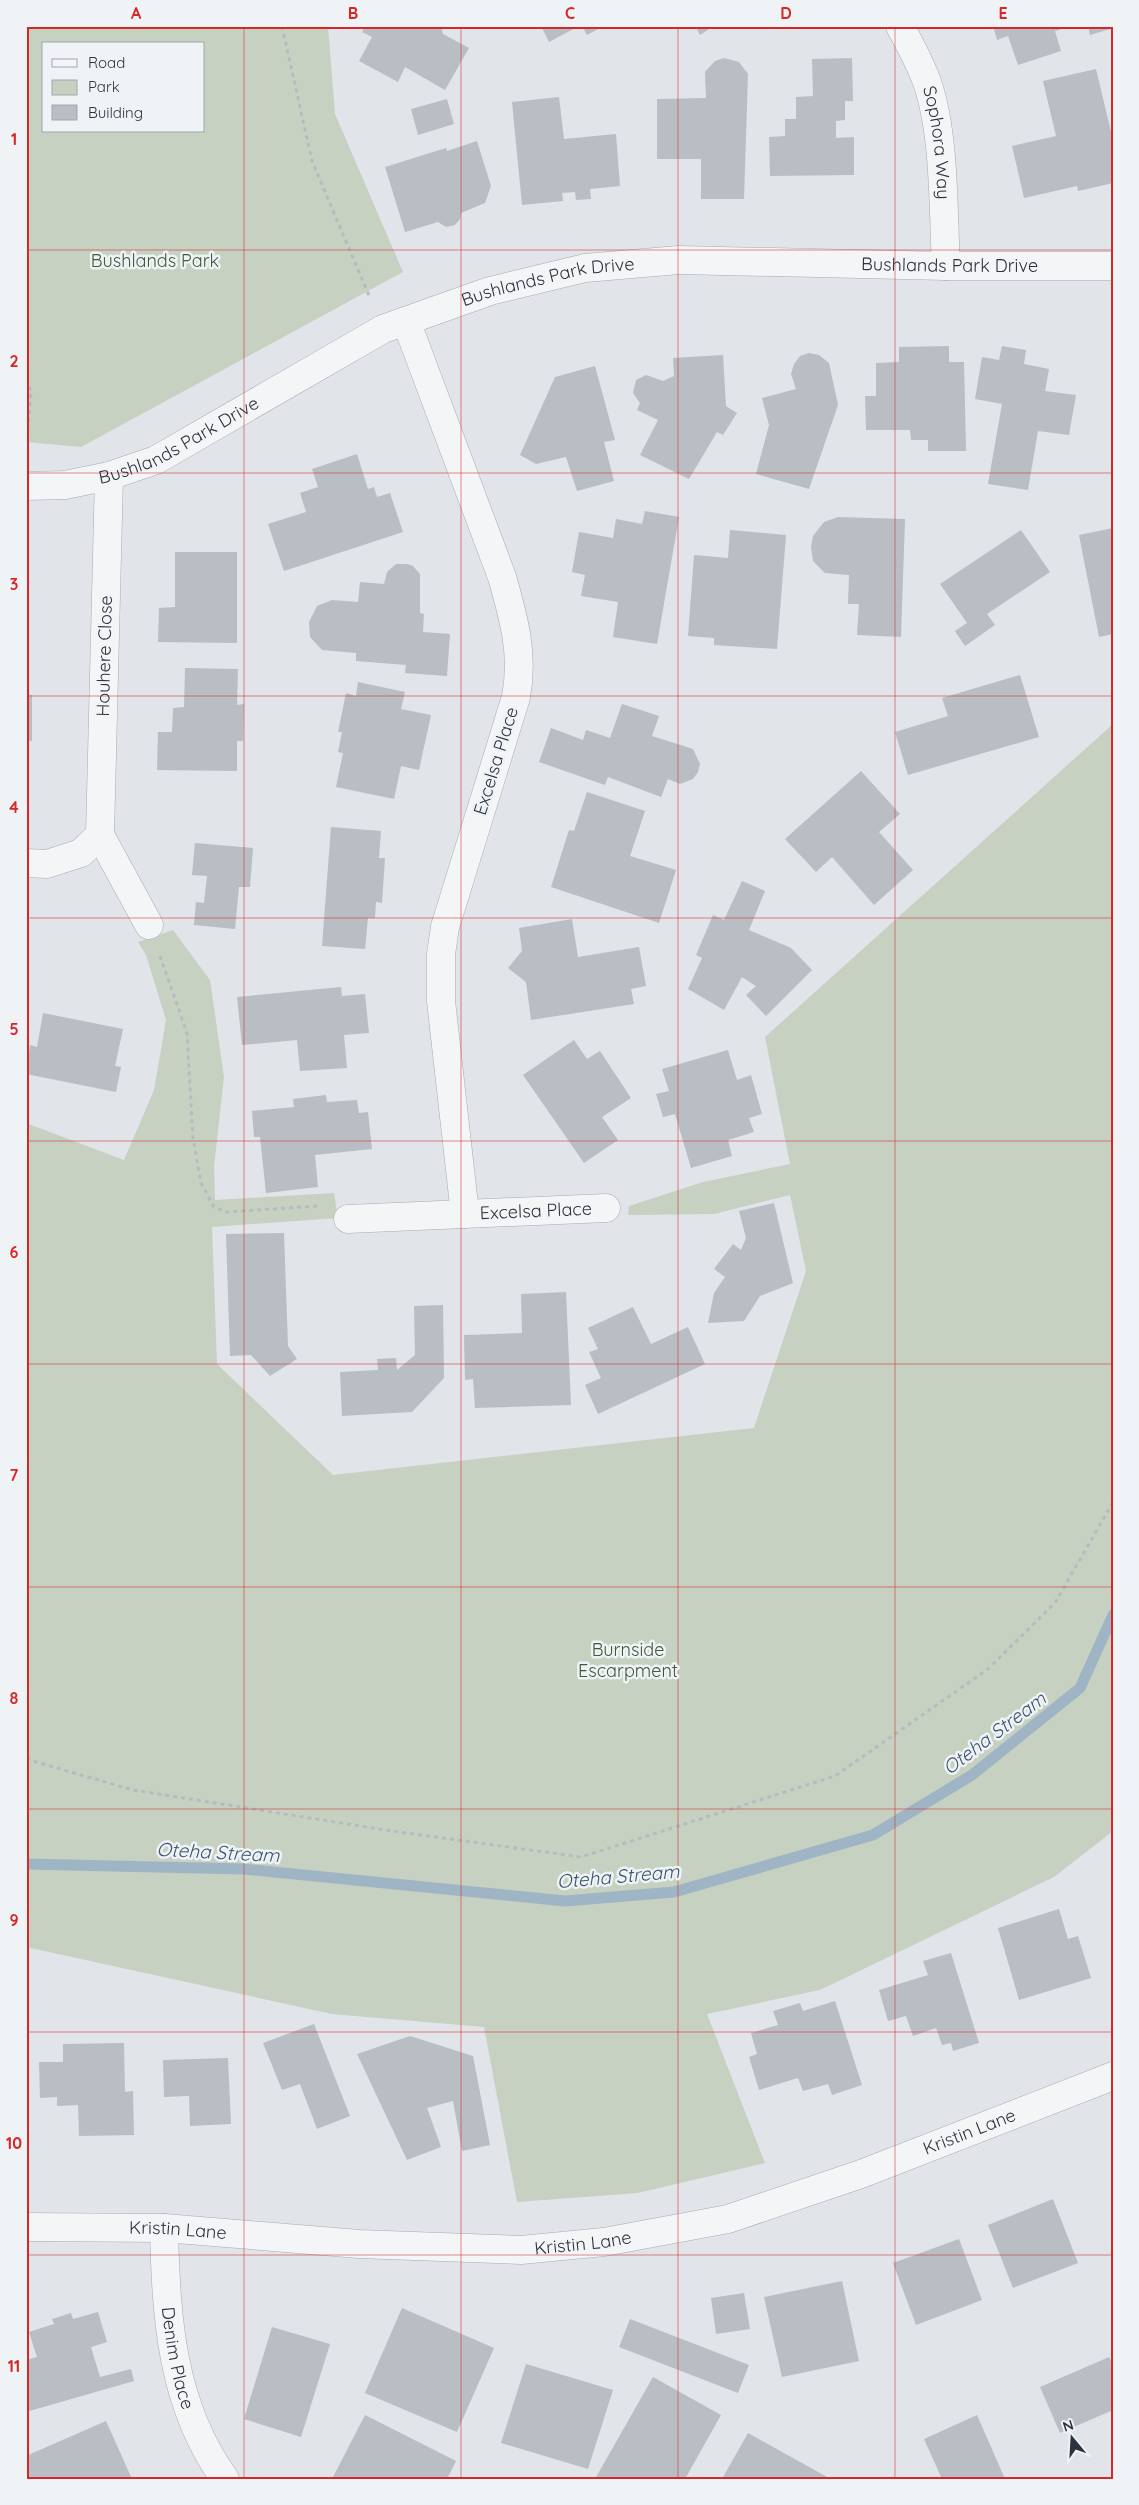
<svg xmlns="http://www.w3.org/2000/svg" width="1139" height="2505" font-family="Quicksand,sans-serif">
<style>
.green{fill:#c7d1c2;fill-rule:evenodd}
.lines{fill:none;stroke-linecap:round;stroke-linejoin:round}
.stream{stroke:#9fb5c5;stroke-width:11}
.building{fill:#b8bec4}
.minor-casing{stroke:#a7abb2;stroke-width:29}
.path{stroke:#b7bbc0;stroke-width:3;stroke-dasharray:4 4;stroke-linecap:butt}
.minor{stroke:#f3f5f7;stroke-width:28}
.grid{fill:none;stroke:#d62828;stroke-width:1;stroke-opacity:0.55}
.labels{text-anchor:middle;stroke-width:5;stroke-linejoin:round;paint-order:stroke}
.street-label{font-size:18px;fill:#2b333e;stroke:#f0f3f6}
.park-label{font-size:18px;fill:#425839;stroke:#f0f3f6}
.water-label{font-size:19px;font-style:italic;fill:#38556e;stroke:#f0f3f6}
.neatline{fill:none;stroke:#d62828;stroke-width:2}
.grid-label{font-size:16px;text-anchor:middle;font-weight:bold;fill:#d62828}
</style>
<rect width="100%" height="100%" fill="#e1e4e8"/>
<!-- green -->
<path class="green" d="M26,26H328L335,114L403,272L81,447L26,442ZM44,44H204V131H44Z
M1113,724V1831L1054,1877L820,1990L707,2014L765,2163L638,2193L517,2202L484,2027L332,2014L26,1947V1123L124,1160L154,1090L166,1020L146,955L138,942L173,930L210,980L224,1077L214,1167L215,1200L334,1193L338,1218L212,1227L217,1364L333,1475L754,1428L806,1271L790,1195L714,1214L628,1215L629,1206L703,1182L790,1164L765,1037Z"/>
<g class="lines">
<!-- stream -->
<path class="stream" d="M26,1864L243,1869L565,1901L674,1892L873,1835L972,1775L1080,1688L1113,1615"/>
</g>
<!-- building -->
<path class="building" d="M365,26H441L443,34L469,48L445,90L405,67L398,82L359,61L372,37L362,32Z
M541,26H579L549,42Z
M582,26H604L587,35Z
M695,26H714L700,35Z
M993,26H1069V27L1055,31L1061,51L1018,65L1008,36L997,40Z
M1088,26H1113V28L1090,35Z
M724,58L739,62L748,74L744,199H701V159H657V99L706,98L705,72L715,61Z
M852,58L853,101H845V120L836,121V138L854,137V175L770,176L769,137L785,136V119H796V97L813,96L812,59Z
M1096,69L1113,140V183L1078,191L1077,186L1024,198L1012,146L1056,136L1043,81Z
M559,97L564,139L616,134L620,186L590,189L591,199L576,200L575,192L562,193L563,201L522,205L512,102Z
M447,99L454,124L418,135L411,109Z
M477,141L491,186L485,203L461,213L460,219L455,225L446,227L438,222L405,232L385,167L446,148L447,151Z
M949,346V362H964L966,451H928V440H911L910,430H866L865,396H876V363L899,362V347Z
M1002,346L1026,350L1024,364L1049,369L1045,391L1076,395L1069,435L1038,431L1028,490L988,484L1002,404L975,399L982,357L999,360Z
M809,353L819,355L829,363L838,405L809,489L756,474L769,425L762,398L796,389L791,374L794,364L800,356Z
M723,355L726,406L737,413L723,435L717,432L689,479L640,455L658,420L637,410L640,403L633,393L636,380L646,375L663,381L674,376L673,358Z
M595,366L615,440L604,442L614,481L577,491L566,457L536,464L520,455L555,377Z
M357,454L368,489L374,487L377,497L390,493L403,532L284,571L268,524L306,512L300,493L318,487L312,469Z
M645,511L679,517L657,644L613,637L618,602L581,596L585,575L572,572L579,532L613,538L616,519L642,524Z
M838,517L905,519L901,637L857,635L859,604H848L849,575L825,573L813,561L811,547L813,536L824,522Z
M1113,528V634L1099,637L1079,535Z
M730,530L786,535L777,649L714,645V638L688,636L694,555L728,558Z
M1021,530L1050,572L987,614L995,625L965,646L955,631L967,623L940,584Z
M175,552H237V643L158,642L159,608L175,607Z
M396,564H407L413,566L420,574V613L424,614L423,632L450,634L447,676L405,673L406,665L356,661V653L322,650L310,637L309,622L317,606L332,600L358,602L360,582L384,584L387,572Z
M185,668L238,669L237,705L244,704L243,741H237V771L157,770L158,732H172L173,708L184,707Z
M1020,675L1039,737L908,775L895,732L948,716L942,698Z
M358,682L405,692L401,709L431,715L419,770L401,766L394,799L336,787L343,753L338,752L342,732H338L346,693L356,696Z
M26,695H32V741H26Z
M622,704L659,716L652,736L693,749L700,764L698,772L693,779L680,784L668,779L661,797L608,777L605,785L539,762L551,728L583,740L586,730L610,738Z
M861,771L900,814L879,832L913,870L874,905L832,857L816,872L785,839Z
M587,792L645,811L630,856L676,870L659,923L551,887L569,830L574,831Z
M331,827L381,831L379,858H385L382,903L376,902L375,918H368L365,949L322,946Z
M195,843L253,848L250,887H239L235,929L194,925L196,902L204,903L207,876L192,875Z
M742,881L765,891L749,930L791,948L812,970L766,1016L746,995L756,986L742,977L724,1010L688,989L702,958L696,955L713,915L724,920Z
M572,919L578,957L639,947L646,986L631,989L634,1004L531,1020L526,982L508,968L522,951L519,928Z
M341,987L342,996L365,994L369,1033L344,1035L347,1068L300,1071L297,1040L242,1045L237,997Z
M43,1013L123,1029L115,1066L121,1067L116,1092L26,1074L30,1045L37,1047Z
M574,1040L587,1059L600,1051L631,1098L602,1117L618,1140L584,1163L523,1075Z
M728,1050L737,1080L751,1075L762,1114L749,1118L754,1132L728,1140L732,1156L691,1168L675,1114L663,1117L656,1094L669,1091L662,1069Z
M326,1095L327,1102L357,1100L359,1113L368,1112L372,1149L315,1155L318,1187L266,1193L260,1137H254L252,1111L294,1107L293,1099Z
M774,1203L793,1283L760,1296L744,1321L708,1323L714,1293L725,1277L714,1269L733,1244L741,1250L746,1238L739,1211Z
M284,1233L288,1346L297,1359L270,1376L251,1355L230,1356L226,1234Z
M566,1292L571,1405L475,1408L473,1379L465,1380L464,1335L522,1333L521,1294Z
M443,1305L444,1378L412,1412L342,1416L340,1372L378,1370L377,1359L396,1358L397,1370L415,1355L414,1306Z
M633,1307L651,1344L688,1327L705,1364L598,1414L585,1385L601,1378L589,1352L598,1349L588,1328Z
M1059,1909L1068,1939L1078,1936L1091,1978L1019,2000L998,1928Z
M951,1953L979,2043L953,2051L951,2043L942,2045L936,2028L913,2036L906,2016L888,2021L879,1990L928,1975L923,1961Z
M835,2001L862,2085L832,2095L828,2084L803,2091L798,2078L759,2090L749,2057L757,2054L751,2033L778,2025L773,2011L800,2003L803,2011Z
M314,2024L350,2116L317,2129L300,2084L282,2090L263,2043Z
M410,2036L473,2056L490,2145L462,2151L453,2101L427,2108L441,2147L407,2160L357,2054Z
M124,2043L125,2092L133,2091L134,2135L79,2136L78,2105L57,2106V2097L40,2098L39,2062H63V2044Z
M228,2058L231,2124L190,2126L189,2096L164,2097L163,2060Z
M1053,2199L1078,2263L1013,2288L988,2225Z
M959,2239L982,2300L916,2325L893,2263Z
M842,2281L859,2361L782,2377L764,2297Z
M744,2293L750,2329L716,2334L711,2298Z
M402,2308L494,2348L457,2432L365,2393Z
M98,2312L107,2342L91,2347L100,2377L131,2369L134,2381L26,2412V2360L37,2357L29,2332L54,2324L52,2319L71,2313L73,2319Z
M630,2319L749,2365L738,2393L619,2347Z
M272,2327L330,2344L301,2437L244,2419Z
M1109,2357L1113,2365V2410L1060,2433L1040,2387Z
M526,2364L613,2390L588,2469L501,2443Z
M653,2377L721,2415L685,2479H595Z
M365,2415L456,2461L447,2479H332Z
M977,2415L1005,2479H942L924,2439Z
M106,2421L132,2479H26V2456Z
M748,2433L827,2477L826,2479H722Z"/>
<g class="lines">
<!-- minor casing -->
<g class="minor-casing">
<g id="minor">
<path id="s1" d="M900,26C910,45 921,64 928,85C945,137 943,210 946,266"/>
<path d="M406,321L502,577C514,619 524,654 516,697L445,927L441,954V1001L465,1214"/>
<path id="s2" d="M26,486L65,485L109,476L156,460L383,329L490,291L585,268L679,260L946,266H1113"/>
<path d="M100,835L149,925"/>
<path id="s3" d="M26,863L47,864L81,853L100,835L109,476"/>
<path id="s4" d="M348,1219L606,1208"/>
<path id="s5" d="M26,2227L164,2228L359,2244L521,2250L604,2242L728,2219L861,2174L1113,2076"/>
<path id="s6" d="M164,2228C166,2316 171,2405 225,2479"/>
</g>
</g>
<!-- path -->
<path class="path" d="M282,26L312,161L370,298
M26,379L31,391L26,449
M160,956L187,1033L193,1138L201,1183L214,1207L226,1212L317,1206
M26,1759L133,1790L392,1831L581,1857L835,1776L988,1669L1055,1603L1113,1502"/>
<!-- minor -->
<use href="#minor" class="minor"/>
</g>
<!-- grid -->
<path class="grid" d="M244,26V2479M461,26V2479M678,26V2479M895,26V2479M26,250H1113M26,473H1113M26,696H1113M26,918H1113M26,1141H1113M26,1364H1113M26,1587H1113M26,1809H1113M26,2032H1113M26,2255H1113"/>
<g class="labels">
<!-- street labels -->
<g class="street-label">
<text dy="6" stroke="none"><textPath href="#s1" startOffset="124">Sophora Way</textPath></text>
<text dy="6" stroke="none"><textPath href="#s2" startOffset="972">Bushlands Park Drive</textPath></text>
<text dy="6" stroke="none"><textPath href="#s2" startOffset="568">Bushlands Park Drive</textPath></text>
<text dy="6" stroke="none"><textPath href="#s2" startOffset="162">Bushlands Park Drive</textPath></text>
<text dy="6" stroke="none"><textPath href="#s3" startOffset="262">Houhere Close</textPath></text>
<text transform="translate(496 761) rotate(-73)" y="6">Excelsa Place</text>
<text dy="6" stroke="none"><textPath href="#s4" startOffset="188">Excelsa Place</textPath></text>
<text dy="6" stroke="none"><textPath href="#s5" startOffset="962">Kristin Lane</textPath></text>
<text dy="6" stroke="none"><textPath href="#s5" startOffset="152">Kristin Lane</textPath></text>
<text dy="6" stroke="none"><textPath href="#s5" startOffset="558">Kristin Lane</textPath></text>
<text dy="6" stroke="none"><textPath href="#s6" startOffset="131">Denim Place</textPath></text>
</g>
<!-- park labels -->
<g class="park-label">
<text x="155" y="267">Bushlands Park</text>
<text x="628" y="1656">Burnside<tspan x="628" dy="21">Escarpment</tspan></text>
</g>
<!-- water labels -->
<g class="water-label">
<text transform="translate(994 1733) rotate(-37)" y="7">Oteha Stream</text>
<text transform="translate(218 1852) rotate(3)" y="7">Oteha Stream</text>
<text transform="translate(618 1876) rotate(-5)" y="7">Oteha Stream</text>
</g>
</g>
<!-- border -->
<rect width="1139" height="2505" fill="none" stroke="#f0f3f6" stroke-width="55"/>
<!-- legend -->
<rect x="42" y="42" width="162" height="90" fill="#f0f3f6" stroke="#a1a6ac"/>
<rect x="52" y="59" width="25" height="8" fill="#f3f5f7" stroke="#a1a6ac"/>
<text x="88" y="68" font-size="15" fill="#2b333e">Road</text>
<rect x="52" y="80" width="25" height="15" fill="#c7d1c2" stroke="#a1a6ac"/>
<text x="88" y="92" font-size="15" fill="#2b333e">Park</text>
<rect x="52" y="105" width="25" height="15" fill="#b8bec4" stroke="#a1a6ac"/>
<text x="88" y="118" font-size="15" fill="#2b333e">Building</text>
<!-- north arrow -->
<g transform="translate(1072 2438) rotate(342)" stroke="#f0f3f6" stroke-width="4" paint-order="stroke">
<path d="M0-4L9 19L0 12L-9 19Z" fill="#2b333e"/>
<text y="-8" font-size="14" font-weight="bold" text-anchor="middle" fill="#2b333e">N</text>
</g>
<rect x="28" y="28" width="1084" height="2450" class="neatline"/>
<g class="grid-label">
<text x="136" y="19">A</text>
<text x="353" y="19">B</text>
<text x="570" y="19">C</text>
<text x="786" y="19">D</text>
<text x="1003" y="19">E</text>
<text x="14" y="145">1</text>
<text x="14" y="367">2</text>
<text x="14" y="590">3</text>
<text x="14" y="813">4</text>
<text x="14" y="1035">5</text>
<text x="14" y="1258">6</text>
<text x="14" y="1481">7</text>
<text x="14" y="1704">8</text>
<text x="14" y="1926">9</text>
<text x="14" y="2149">10</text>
<text x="14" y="2372">11</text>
</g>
</svg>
